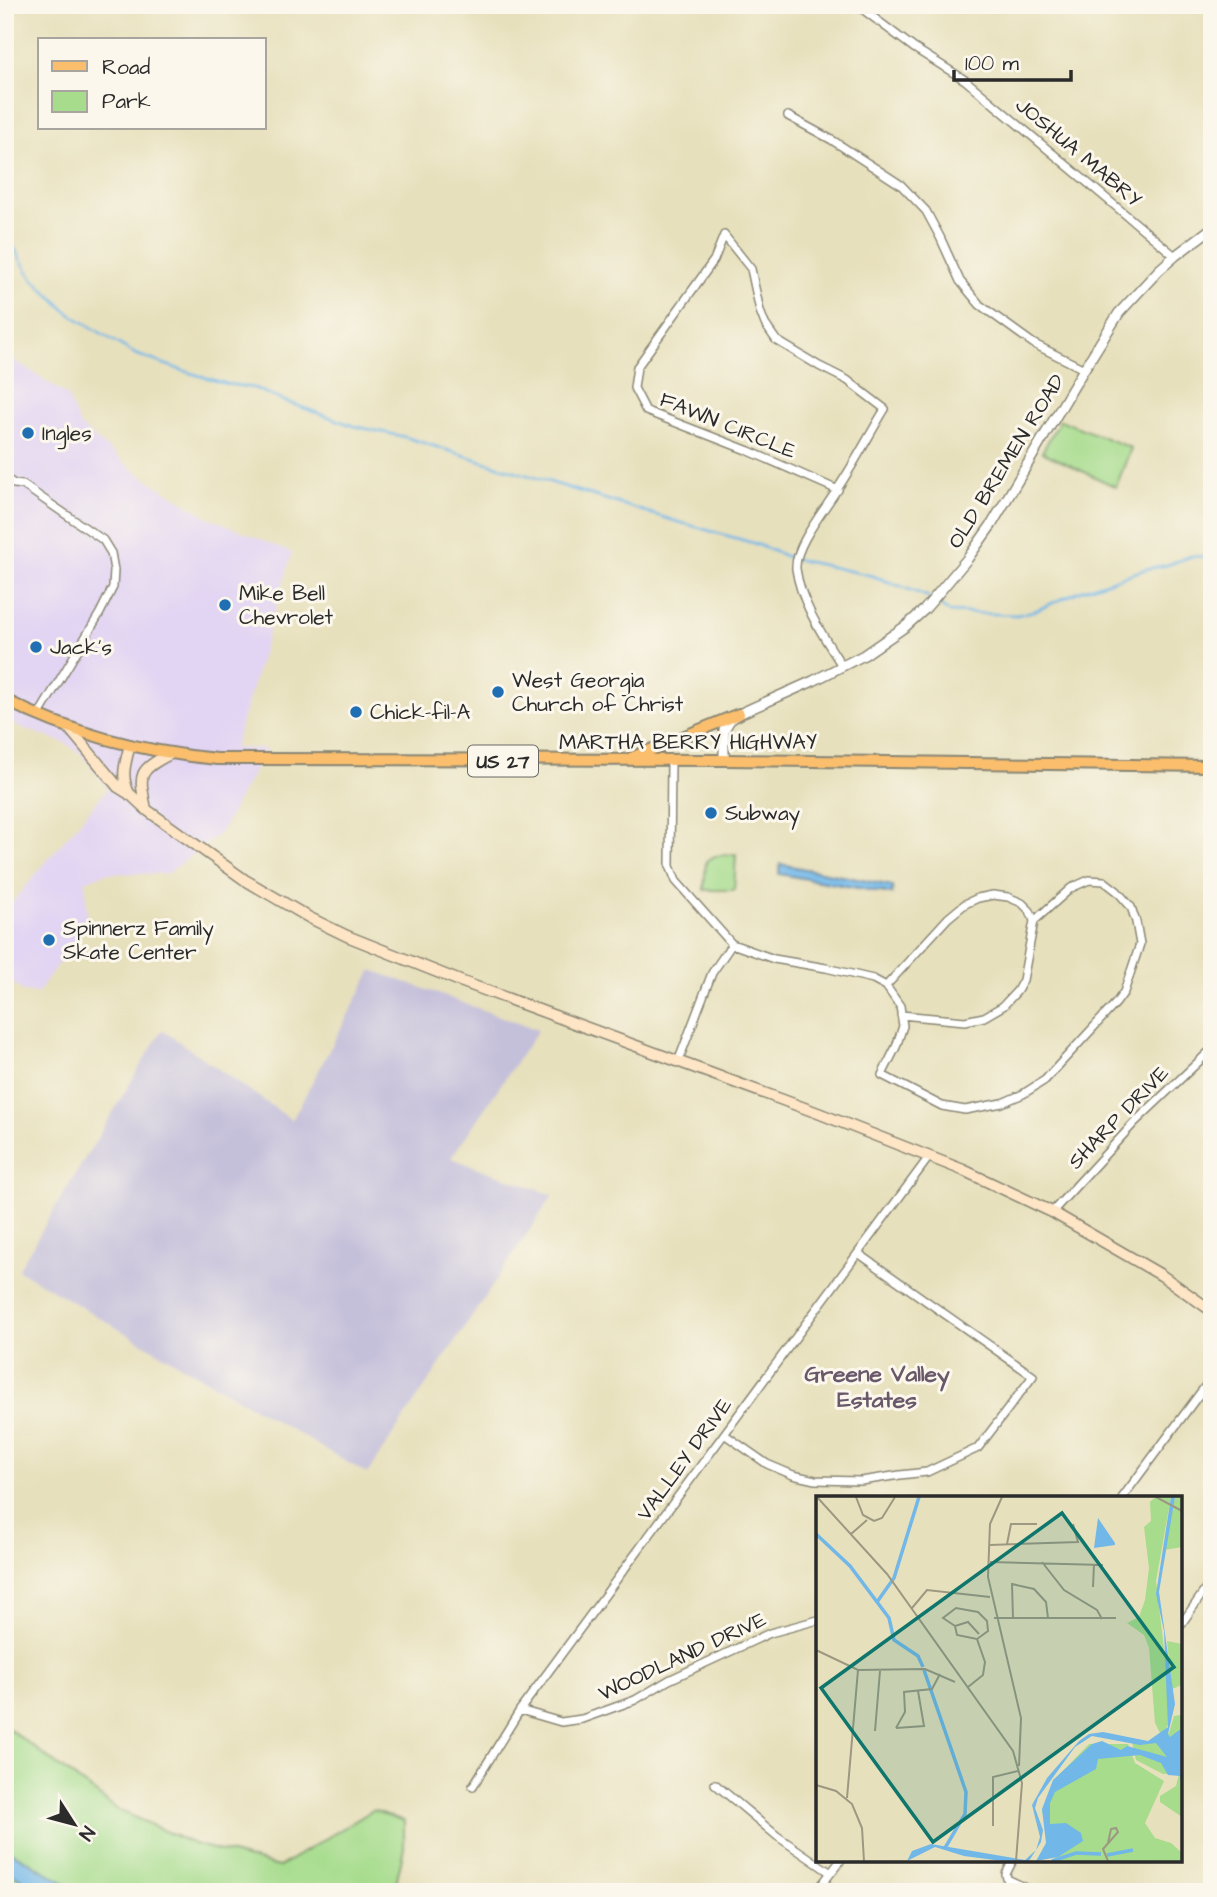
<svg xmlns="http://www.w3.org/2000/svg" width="1217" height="1897" font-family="'Architects Daughter',sans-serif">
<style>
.built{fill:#e2d4f3}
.industrial{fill:#c5c0da}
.green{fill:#a6dc8c;stroke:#68845c;stroke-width:2}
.water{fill:#71b7e8;stroke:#4e718a;stroke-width:2}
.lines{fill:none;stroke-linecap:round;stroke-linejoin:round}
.stream{stroke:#71b7e8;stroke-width:2.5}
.minor-casing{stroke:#898674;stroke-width:10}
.tertiary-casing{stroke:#898674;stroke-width:12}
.secondary-casing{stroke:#898674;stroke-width:13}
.primary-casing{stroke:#898674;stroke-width:14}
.minor{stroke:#fff;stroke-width:7}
.tertiary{stroke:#fff;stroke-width:9}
.secondary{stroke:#fde5c5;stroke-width:10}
.primary{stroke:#fabe6d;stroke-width:10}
.poi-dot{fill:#1f6fb2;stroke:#fbf7ec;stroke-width:2.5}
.labels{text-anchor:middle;stroke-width:6;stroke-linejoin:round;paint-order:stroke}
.shield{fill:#fbf7ec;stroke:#696865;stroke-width:2}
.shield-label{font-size:19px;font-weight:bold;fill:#2b2b2b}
.street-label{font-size:21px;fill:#2b2b2b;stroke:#fbf7ec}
.poi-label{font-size:21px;fill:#2b2b2b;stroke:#fbf7ec;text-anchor:start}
.neighbourhood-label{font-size:23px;font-weight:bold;fill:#695869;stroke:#fbf7ec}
.inset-river{fill:none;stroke:#71b7e8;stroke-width:3.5}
.inset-road{fill:none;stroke:#9c9882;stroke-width:2}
.view{fill:#0f766e;fill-opacity:0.15;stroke:#0f766e;stroke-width:3.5}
.inset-edge{fill:none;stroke:#2b2b2b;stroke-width:3.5}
</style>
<rect width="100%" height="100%" fill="#fbf7ec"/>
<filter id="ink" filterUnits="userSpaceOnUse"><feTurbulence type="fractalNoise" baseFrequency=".0143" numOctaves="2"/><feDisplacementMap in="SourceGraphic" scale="14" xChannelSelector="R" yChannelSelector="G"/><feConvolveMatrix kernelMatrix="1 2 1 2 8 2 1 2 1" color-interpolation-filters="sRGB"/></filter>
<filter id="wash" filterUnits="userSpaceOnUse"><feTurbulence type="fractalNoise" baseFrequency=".00686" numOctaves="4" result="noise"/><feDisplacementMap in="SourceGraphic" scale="28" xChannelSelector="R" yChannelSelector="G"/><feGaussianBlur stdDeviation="1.57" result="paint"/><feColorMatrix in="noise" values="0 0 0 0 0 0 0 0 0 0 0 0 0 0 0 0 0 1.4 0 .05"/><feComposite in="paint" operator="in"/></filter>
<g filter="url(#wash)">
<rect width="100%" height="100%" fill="#e7e0bc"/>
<!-- built -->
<path class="built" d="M5,354L67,395L80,426L140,475L208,517L292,553L234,748L266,749L220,833L167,874L106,873L85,881L87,912L80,932L38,993L24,992L5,977V911L108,788L81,754L65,743L20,727L5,718Z"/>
<!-- industrial -->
<path class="industrial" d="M372,970L538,1030L451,1158L553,1195L367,1474L18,1270L162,1030L292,1120Z"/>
<!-- green -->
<path class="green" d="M1060,420L1131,448L1116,487L1042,452Z
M736,854L734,890H704L706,861L715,856Z
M5,1726L118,1810L191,1843L279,1867L373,1810L404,1821V1848L394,1892H80L5,1848Z
M5,1869L43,1892H5Z"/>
<!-- water -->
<path class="water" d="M780,864L893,886L892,894L779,874Z
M5,1848L80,1892H43L5,1869Z"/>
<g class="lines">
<!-- stream -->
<path class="stream" d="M5,231L26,269L34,280L70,314L135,354L184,371L227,384L254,388L284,401L354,426L405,437L675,521L753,543L790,558L873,576L929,597
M938,604L949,612L1017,615L1037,610L1082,590L1146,569L1167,565L1191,556L1212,558"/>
</g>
</g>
<g filter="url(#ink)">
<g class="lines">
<!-- minor casing -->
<g class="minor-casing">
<path id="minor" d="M857,5L914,48L965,80L1175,256
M788,116L832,140L901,185L926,211L940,237L960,281L980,305L1034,344L1084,369
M5,478L14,484L23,485L103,540L111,553L114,570L113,587L100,613L38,716
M838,490L749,451L646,411L634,388L637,367L714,260L724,235L751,269L760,311L765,324L776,340L819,366L847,380L885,409C869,435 855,463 838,488C826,508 794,546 796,569C801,604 824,637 842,666
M671,761L670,866L676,881L732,944L774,959L826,968L873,979L886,986L900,1006L903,1026L896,1047L882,1075L942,1106L965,1110L1002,1103L1023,1094L1045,1080L1116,1003L1124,992L1140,944L1136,922L1131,907L1117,891L1104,881L1089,880L1071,888L1034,921
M886,986L948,918L965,904L978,898L993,895L1008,897L1022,903L1030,911L1034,921L1023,980L1017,991L1003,1006L984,1017L965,1021L901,1015
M678,1062L712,973L732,944
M1052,1212L1135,1122L1212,1049
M724,1434L767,1464L793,1475L815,1480L861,1481L900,1475L927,1472L978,1448L1033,1376L858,1253
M1122,1498L1212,1377
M1180,1626L1212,1580
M520,1710L561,1722L582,1719L635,1700L669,1680L770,1633L818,1620
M715,1784L777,1836L831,1873
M473,1786L520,1710L929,1157
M1013,1860L1006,1874L1007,1879L1035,1892
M816,1892L841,1860"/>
</g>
<!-- tertiary casing -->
<g class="tertiary-casing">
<path id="tertiary" d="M724,760V730L730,720L739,714L813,681L864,655L906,626L925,609L968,558L992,524L1084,369L1119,313L1159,270L1175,256L1212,228"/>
</g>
<!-- secondary casing -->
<g class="secondary-casing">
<path id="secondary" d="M69,728L118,787L131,795L147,810L245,880L310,918L347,936L460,981L818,1113L963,1170L1052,1212L1161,1275L1212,1311
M130,745C125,764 120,777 130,795
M146,809C139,774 137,771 170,754"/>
</g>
<!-- primary casing -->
<g class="primary-casing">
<path id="primary" d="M5,700C72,734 143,752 217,759L724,760L1212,766
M631,758L739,714"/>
</g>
<!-- minor -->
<use href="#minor" class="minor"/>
<!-- tertiary -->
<use href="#tertiary" class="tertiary"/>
<!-- secondary -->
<use href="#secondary" class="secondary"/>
<!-- primary -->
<use href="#primary" class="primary"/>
</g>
</g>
<!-- markers -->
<g class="poi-dot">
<circle cx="28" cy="433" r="7"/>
<circle cx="225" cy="605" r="7"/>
<circle cx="36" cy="647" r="7"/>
<circle cx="498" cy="692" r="7"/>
<circle cx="356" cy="712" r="7"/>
<circle cx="711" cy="813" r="7"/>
<circle cx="49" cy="940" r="7"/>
</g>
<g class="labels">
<!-- shield labels -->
<rect class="shield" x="468" y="745.5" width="70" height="31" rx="5"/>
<g class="shield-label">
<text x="503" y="768">US 27</text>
</g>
<!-- street labels -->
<g class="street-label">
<text transform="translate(1079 152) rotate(40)" y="7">JOSHUA MABRY</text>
<text transform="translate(728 425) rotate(22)" y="7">FAWN CIRCLE</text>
<text transform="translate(1006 461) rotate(-58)" y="7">OLD BREMEN ROAD</text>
<text x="688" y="749">MARTHA BERRY HIGHWAY</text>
<text transform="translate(1118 1117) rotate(-46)" y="7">SHARP DRIVE</text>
<text transform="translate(684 1459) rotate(-54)" y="7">VALLEY DRIVE</text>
<text transform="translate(682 1656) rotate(-25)" y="7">WOODLAND DRIVE</text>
</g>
<!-- poi labels -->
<g class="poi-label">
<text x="42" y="440">Ingles</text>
<text x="239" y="600">Mike Bell<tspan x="239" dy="24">Chevrolet</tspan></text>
<text x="50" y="654">Jack's</text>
<text x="512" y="687">West Georgia<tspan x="512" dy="24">Church of Christ</tspan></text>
<text x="370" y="719">Chick-fil-A</text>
<text x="725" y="820">Subway</text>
<text x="63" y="935">Spinnerz Family<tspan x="63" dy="24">Skate Center</tspan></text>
</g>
<!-- neighbourhood labels -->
<g class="neighbourhood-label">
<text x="877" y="1381">Greene Valley<tspan x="877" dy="26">Estates</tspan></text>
</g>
</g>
<!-- overview -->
<g transform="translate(816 1496)">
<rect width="366" height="366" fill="#e7e0bc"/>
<path d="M339,1H355L340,85L355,212V225L345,239L339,227L333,152L328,139L311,127L323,121L329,104L333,72L328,31L335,25L334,6ZM359,1H366V51L348,54ZM351,145L366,148V189L356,193ZM366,219V321L344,306V300L360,290L363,278H347L320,264L316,246H342L353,237L358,220ZM273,248H312L319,267L348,285L329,327L339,342L355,347L366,357V365H240L226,315L239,283Z" fill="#a6dc8c"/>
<path d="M355,1H359L343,96L359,208L352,238L354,241L366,232V293L364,280L352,279L345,267L324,259L282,263L280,273L239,296L234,307V328L250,327L265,337L267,345L242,361L220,365L230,347L226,313L237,284L276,248L286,245L305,254L311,250L351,261L340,247L324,249L276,240L259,251L222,302L219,312L227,334L225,346L213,365H186L148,360L119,351L91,365L96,355L115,348L209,364L220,354L224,341L216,309L231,282L263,245L273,238L287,236L332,245L352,231L348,135L340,98ZM282,22L299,47V49L278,52Z" fill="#71b7e8"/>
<path class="inset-river" d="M0,38L34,70L73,122L78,144L102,160L107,171M61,106L78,82L103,1M108,174L150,296L149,318L129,352M291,359L317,354M236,365L260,357L285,358"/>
<path class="inset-road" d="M1,1L71,78L197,255L206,287L200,365M40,1L47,19L58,25L66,22L79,1M186,1L174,28L172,81L205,222L203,270M340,1L366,15M35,38L51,24M191,48L195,28H221M174,49L262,46L257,28M174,66L287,69M226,66L248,94L281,114L286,123M277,91L278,68M96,112L111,94L174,101M178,122H300M197,122L196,88L218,93L230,106L232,122M139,130L127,122L140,112L162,116L171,125L172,135L161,143L169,166L167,179L152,191M139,130L152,126L163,138M139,130L141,139L161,143M0,154L42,174L109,173L139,186M80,232L89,216L88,196L116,193L124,178M80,232L108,230L102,195M59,235L64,175M0,289L20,295L36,308L46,332L48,365M31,302L42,174M177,330V281L202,275M292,347L295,333L300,332L302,336L287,353L292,365"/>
<path class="view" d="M246,17L358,171L117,346L5,192Z"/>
<rect width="366" height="366" class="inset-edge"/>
</g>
<!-- margin -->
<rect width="1217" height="1897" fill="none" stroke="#fbf7ec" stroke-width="28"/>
<!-- legend -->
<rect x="38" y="38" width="228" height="91" fill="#fbf7ec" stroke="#a8a59f" stroke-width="2"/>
<rect x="52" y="61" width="35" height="10" fill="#fabe6d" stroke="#a8a59f" stroke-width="2"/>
<text x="102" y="74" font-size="21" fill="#2b2b2b">Road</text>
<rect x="52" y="91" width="35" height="21" fill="#a6dc8c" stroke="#a8a59f" stroke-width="2"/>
<text x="102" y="108" font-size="21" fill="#2b2b2b">Park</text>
<!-- north arrow -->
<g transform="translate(74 1824) rotate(126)" stroke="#fbf7ec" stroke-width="5" paint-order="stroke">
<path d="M0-5L12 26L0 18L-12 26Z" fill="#2b2b2b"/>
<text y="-10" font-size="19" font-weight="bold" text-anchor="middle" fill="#2b2b2b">N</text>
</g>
<!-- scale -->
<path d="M954 70v10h117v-10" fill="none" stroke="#2b2b2b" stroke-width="3.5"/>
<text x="965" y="70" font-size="21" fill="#2b2b2b" stroke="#fbf7ec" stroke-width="5" paint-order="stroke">100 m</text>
</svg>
